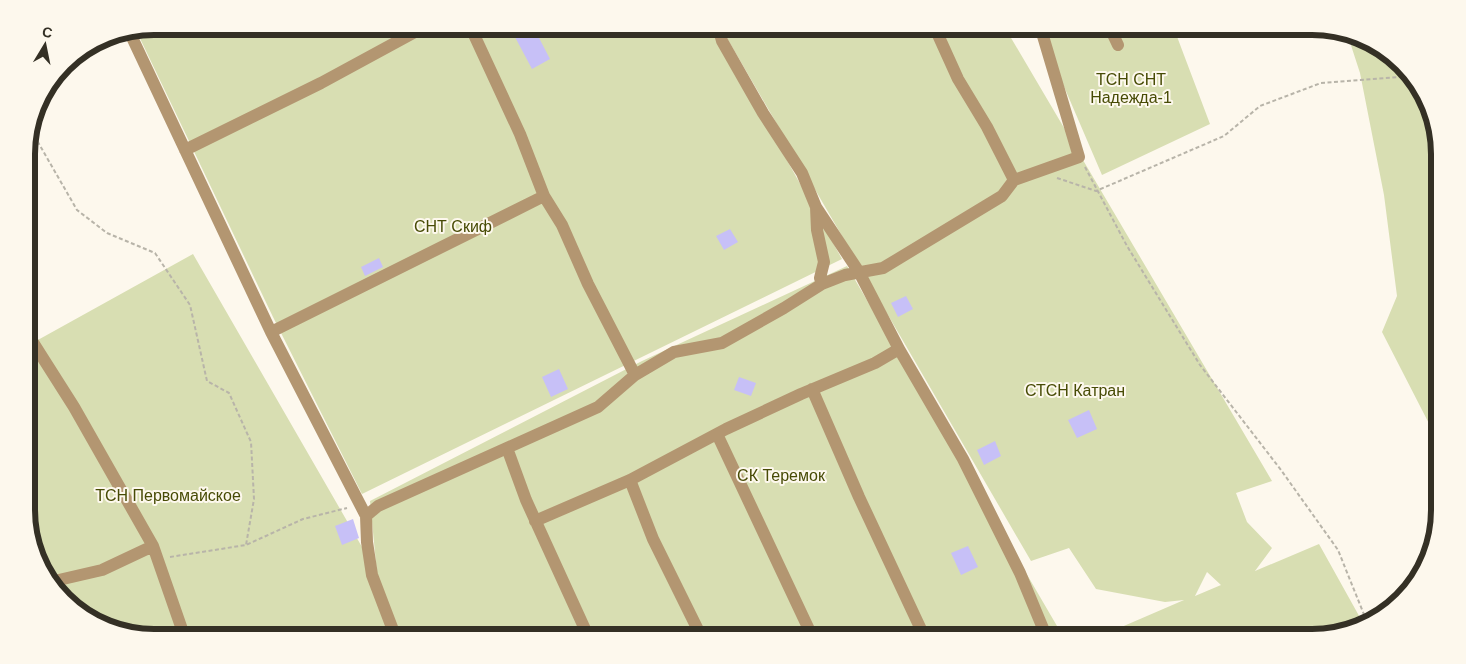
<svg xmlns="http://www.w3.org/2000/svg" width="1466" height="664" font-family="Helvetica,sans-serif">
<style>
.green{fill:#d8deb2;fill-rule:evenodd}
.building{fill:#c7c0f7}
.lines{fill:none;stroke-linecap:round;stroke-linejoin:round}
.path{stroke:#b8b4a9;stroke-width:2;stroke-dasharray:4 2.5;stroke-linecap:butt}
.minor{stroke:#b39671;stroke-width:12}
.labels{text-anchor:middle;stroke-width:4;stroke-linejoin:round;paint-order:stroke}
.park-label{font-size:16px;fill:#474b05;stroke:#fdf8ed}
.rim{fill:none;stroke:#343025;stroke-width:6}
</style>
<rect width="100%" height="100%" fill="#fdf8ed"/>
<!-- green -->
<path class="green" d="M154,26H712L842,259L362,494L273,317L136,30Z
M720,26H1004L1272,481L1236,493L1247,522L1272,548L1255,571L1319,544L1363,623L1320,637L1096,638L1184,600L1165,602L1096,589L1069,548L1031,561ZM1207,572L1221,585L1195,596Z
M1038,26H1173L1210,124L1102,175Z
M1347,33L1361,36L1414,76L1439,137L1440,445L1382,332L1397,296L1384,195L1360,73Z
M193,254L377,573L370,501L642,361L847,266L1064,638H154L105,628L53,588L27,527V346Z"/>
<!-- building -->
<path class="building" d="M505,26H534L530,28L535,38L538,36L550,59L532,69L515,37L512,38Z
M730,229L738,242L724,250L716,236Z
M379,258L383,267L365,276L361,267Z
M906,296L913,309L898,317L891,303Z
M559,369L568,389L551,397L542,377Z
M739,377L756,383L751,396L734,390Z
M1089,410L1097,429L1077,438L1068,420Z
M995,441L1001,456L984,465L977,450Z
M353,519L359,538L342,545L335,526Z
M968,546L978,567L961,575L951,553Z"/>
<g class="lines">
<!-- path -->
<path class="path" d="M31,130L77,210L107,233L155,253L190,305L207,381L229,393L251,442L254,499L246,545
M1085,167L1127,246L1200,365L1281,470L1338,550L1367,622
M1057,178L1096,191L1224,136L1260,106L1321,83L1413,76
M170,557L246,545L303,519L347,508"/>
<!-- minor -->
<path class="minor" d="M470,26L520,134L544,196L562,225L588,284L635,375
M718,26L722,41L763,113L802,173L816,207L817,230L824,262L820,278L822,284
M1109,26L1118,45
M129,31L271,332L366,516L367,542L372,575L396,638
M185,150L321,83L426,26
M1014,180L1079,157L1040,26
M816,207L859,272L899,349L963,459L1020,573L1047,638
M271,332L544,196
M27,333L74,407L153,546L185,638
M812,389L859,497L925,638
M717,434L813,638
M507,448L526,500L589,638
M630,480L653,539L702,638
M366,516L378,506L598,407L635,375L674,352L722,343L784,308L822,284L845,275L883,268L1002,196L1014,180L987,127L958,79L934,26
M535,521L630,480L726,429L801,394L875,363L899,349
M50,582L102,570L153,546"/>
</g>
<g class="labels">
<!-- park labels -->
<g class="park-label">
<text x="1131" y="85">ТСН СНТ<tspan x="1131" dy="18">Надежда-1</tspan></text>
<text x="453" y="232">СНТ Скиф</text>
<text x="1075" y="396">СТСН Катран</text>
<text x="781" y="481">СК Теремок</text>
<text x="168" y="501">ТСН Первомайское</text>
</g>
</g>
<!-- crop -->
<path d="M0 0H1466V664H0ZM154 35H1312A119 119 0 0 1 1431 154V510A119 119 0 0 1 1312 629H154A119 119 0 0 1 35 510V154A119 119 0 0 1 154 35Z" fill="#fdf8ed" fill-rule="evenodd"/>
<path class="rim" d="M154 35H1312A119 119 0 0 1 1431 154V510A119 119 0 0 1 1312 629H154A119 119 0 0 1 35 510V154A119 119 0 0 1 154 35Z"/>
<!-- north arrow -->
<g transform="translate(45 45) rotate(10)" stroke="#fdf8ed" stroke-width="4" paint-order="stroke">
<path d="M0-4L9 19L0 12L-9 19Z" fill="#343025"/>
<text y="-8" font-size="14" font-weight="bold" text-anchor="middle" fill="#343025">С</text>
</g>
</svg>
